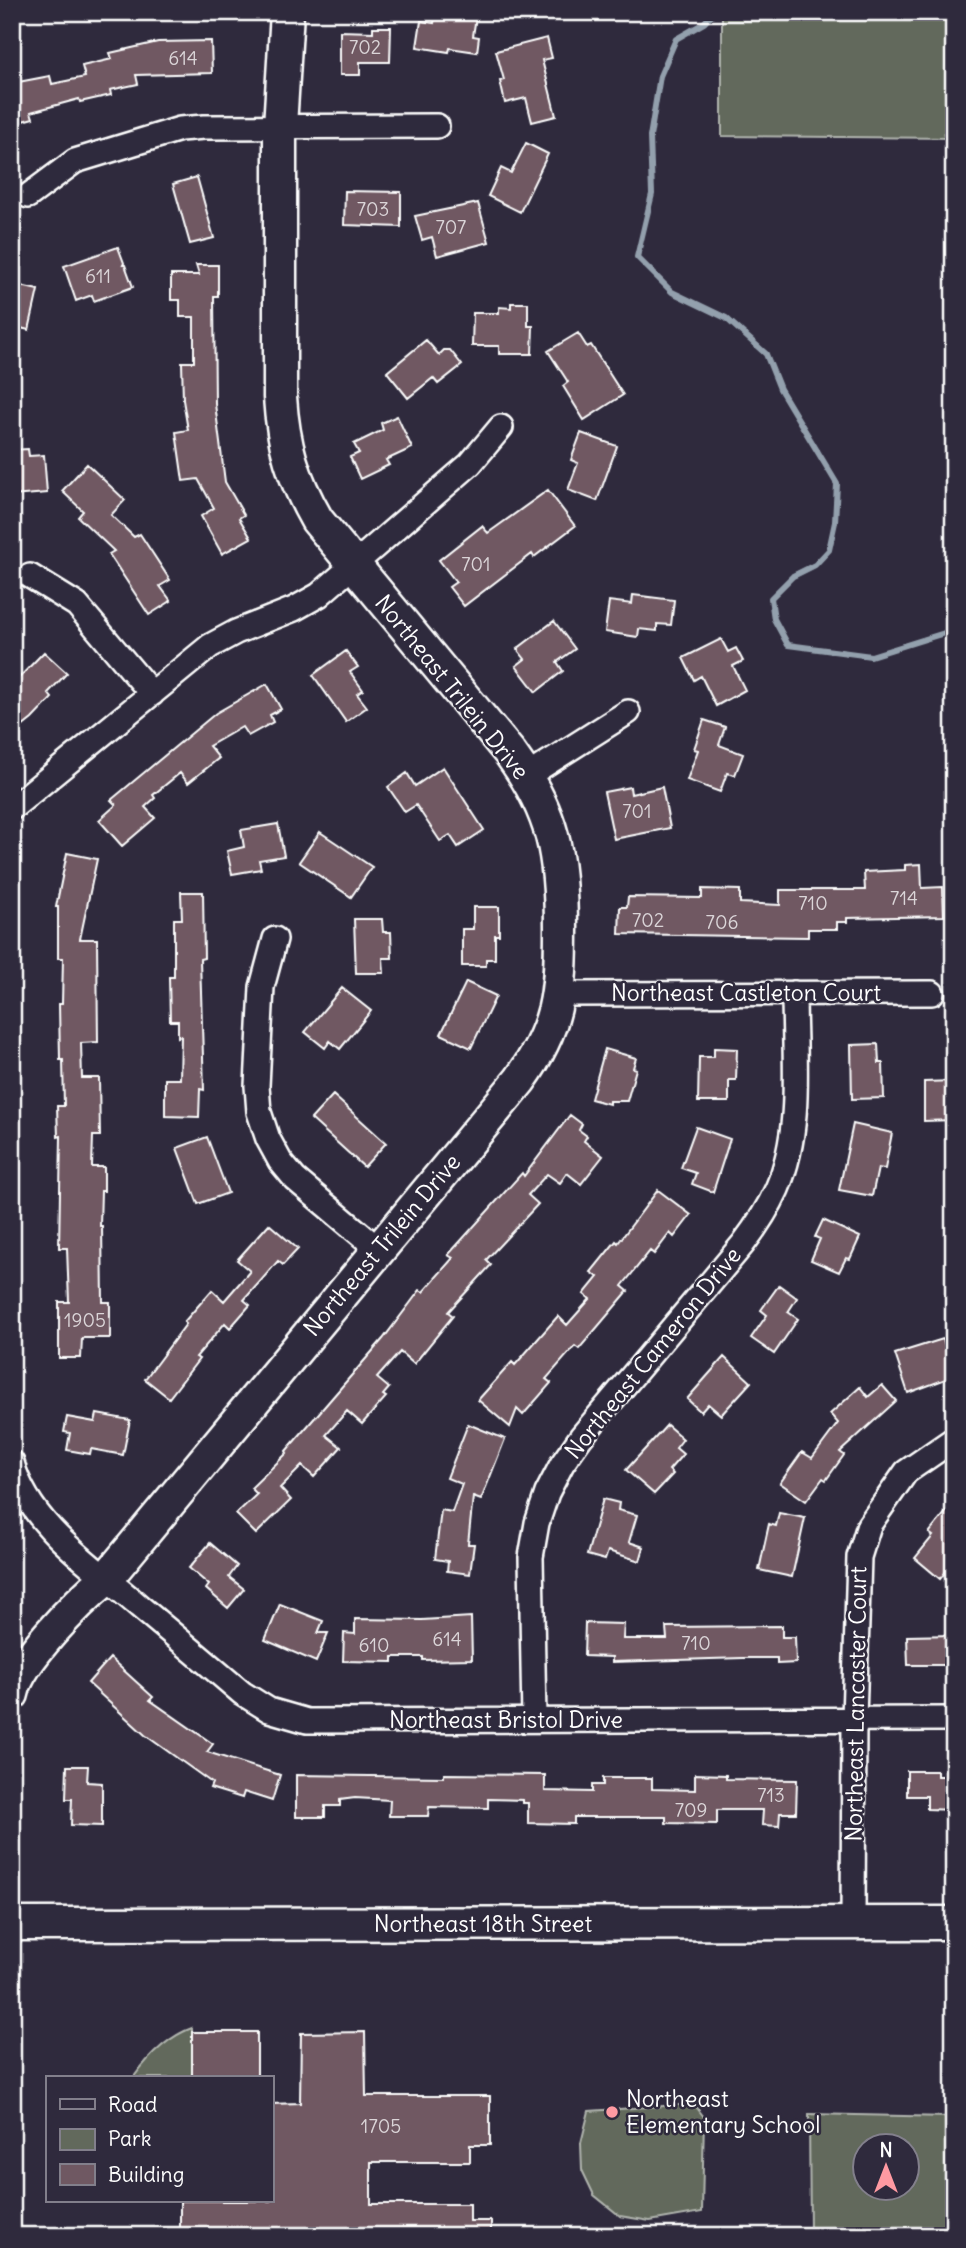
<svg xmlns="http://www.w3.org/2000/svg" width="966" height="2248" font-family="Delius,sans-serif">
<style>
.green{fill:#62695c;stroke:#b0b4ae;stroke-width:2;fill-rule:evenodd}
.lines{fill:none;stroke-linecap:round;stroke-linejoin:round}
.stream{stroke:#93a0ad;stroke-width:6}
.building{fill:#6f5862;stroke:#fff;stroke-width:2}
.street-casing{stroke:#fff;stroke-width:28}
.secondary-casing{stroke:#fff;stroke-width:37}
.street{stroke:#2f2a3d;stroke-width:23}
.secondary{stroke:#2f2a3d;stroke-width:32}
.poi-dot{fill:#ff9aa2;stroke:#2f2a3d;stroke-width:2.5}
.labels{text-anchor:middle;stroke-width:5;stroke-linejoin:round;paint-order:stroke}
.number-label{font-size:19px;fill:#dbd5d8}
.street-label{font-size:23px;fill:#fff;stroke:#2f2a3d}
.poi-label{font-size:23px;fill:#fff;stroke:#2f2a3d;text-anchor:start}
</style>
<rect width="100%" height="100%" fill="#2f2a3d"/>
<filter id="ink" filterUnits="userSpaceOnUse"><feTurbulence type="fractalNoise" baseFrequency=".0143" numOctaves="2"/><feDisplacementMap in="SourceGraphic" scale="14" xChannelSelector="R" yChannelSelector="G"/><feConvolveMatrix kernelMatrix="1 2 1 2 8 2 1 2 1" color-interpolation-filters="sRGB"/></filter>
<g filter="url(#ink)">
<!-- green -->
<path class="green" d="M722,12H954V138L722,136Z
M192,2028V2078H133C148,2057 167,2037 192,2028Z
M694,2104L704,2117L702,2212L650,2221L620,2216L594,2195L582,2170L581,2143L589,2111Z
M809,2114L950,2117L951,2236H810ZM864,2146H906V2188H864Z"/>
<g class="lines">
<!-- stream -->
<path class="stream" d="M714,12L704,23L676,39L660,76L650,137L652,194L637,257L672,292L726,318L766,354L780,389L837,484L835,522L829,550L815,565L793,576L771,598L774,619L788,645L871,656L954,630"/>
</g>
<!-- building -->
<path class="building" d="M436,12H456V15L476,17L473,36L479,37L477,52L450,48L449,52L417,47L421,21L434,23Z
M373,27H391L390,62H360V75H340V31L373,32Z
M547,38L552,58L542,60L556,116L532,122L526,98L505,103L500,81L504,80L496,51Z
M211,41L212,73L136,75L138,84L110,90L111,95L80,102L79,99L31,112L33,118L12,124V100L17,99L13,83L50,76L52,84L85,77L82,66L112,59L110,53L158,42Z
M526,143L548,154L520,212L488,196L501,168L511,173Z
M197,177L214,238L190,244L173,184Z
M345,191L401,192V227L344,225Z
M478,203L489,242L437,256L432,237L422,240L415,216Z
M118,247L124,263L123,265H125L133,287L94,301L92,295L76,301L64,266Z
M196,265H218V296H214L215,404L225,482L244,515L239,518L251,538L222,554L201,516L214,508L198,479L183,481L176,432L188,430L183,400L182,362H194V317H180V300H171V275H199Z
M12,284L38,290L29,330L12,326Z
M511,303H528V326H533L532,354H499V346H472L473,313H499V307L511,308Z
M578,333L587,347L591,345L623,395L584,420L563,386L568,382L548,351Z
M426,340L439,355L444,350H450L462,365L438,384L433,378L408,398L387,372Z
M397,416L412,448L386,460L389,465L360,479L350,457L359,453L354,444L383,430L381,423Z
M581,433L617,446L597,501L568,490L578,463L571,460Z
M28,449L29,456L44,455L47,493L12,496V450Z
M87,464L125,500L111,515L134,537L140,534L170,580L160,586L171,601L149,615L109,554L114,551L78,517L83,511L62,491Z
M548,490L575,526L534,557L532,554L464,606L449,587L456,582L439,560L482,526L488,533Z
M633,595L674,600L671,625L657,624V631L639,629L638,637L605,632L609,601L632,604Z
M554,621L575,649L557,662L563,671L536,692L516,666L525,659L517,649Z
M721,639L728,652L736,648L743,661L733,666L745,690L716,706L701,676L694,680L683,658Z
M346,651L358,667L350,672L363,690L357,694L367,707L346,722L313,675Z
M44,652L67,673L48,693L52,698L32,719L12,735V685Z
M267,684L281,709L270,715L273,722L248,736L242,727L209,746L219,758L188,783L180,773L153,795L155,798L145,807L155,818L122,846L99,820L116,805L111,800L216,713Z
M704,720L725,727L719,745L743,754L735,775L727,773L720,792L687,780L698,750L694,749Z
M443,767L484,830L458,847L450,835L440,841L416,805L405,812L388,787L407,773L415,786Z
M630,787L631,794L662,787L670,828L614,839L604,792Z
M278,824L284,856L259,860L261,869L232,874L227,851L244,847L241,830Z
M320,832L372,867L351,897L299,862Z
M67,853L97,859L80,939H97L98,1042L81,1043L82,1078H99L100,1136H93L92,1167H104V1191H101L100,1226H102L103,1302H110V1338H82L81,1358H59V1302H69L67,1248H59L61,1136L58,1137L57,1106H64L63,1060H60L59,1004H62L63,958H58V907H56Z
M921,864L922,888L943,887L944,916L847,918V922H837V929H808V937L619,934L620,907H627L628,897L702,898V889L740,890V903L780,905V890H865L864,872L905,870V865Z
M181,892H203L204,958L200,959L204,1090L200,1089L199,1117L165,1116V1079H180L181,1036L178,1037V1021H170L169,977H174V919H182Z
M473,907H499V935H495V959H486V966H462V929H473Z
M354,919H382L383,932H391L392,958H383L384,973H356Z
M466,982L496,996L471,1048L441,1034Z
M342,988L371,1011L340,1049L330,1041L325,1048L305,1032Z
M878,1044L879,1063H883L884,1098L852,1099L851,1045Z
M714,1048L737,1049L736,1080H729V1102H698L699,1057H714Z
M605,1049L636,1058L633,1068L636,1069L627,1101H609V1104L591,1099Z
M954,1081V1120L924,1121V1082Z
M333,1095L386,1143L364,1167L311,1119Z
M570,1115L582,1124L579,1130L587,1136L584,1141L603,1156L581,1184L567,1173L560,1183L547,1174L528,1195L538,1204L486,1260L491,1265L448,1312L453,1316L414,1364L400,1352L377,1378L389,1388L383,1395L386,1397L362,1424L347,1411L326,1435L341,1447L314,1477L302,1466L280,1488L291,1500L256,1534L236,1514L257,1494L251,1488L287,1453L286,1451L383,1339L420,1290L423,1292L453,1258L448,1255L522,1173L524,1176Z
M853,1124L892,1133L885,1169L878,1168L872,1196L839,1190Z
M696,1127L730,1139L713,1192L692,1184L696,1173L681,1168Z
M207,1137L228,1193L198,1204L177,1148Z
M658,1190L691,1215L674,1237L670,1233L654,1254L650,1251L622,1286L628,1291L579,1349L575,1346L546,1379L551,1383L523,1415L517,1409L510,1427L478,1400L512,1362L515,1365L558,1316L567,1325L590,1299L584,1294L598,1277L591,1272L616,1241L618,1243Z
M823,1220L860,1237L850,1259L846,1258L839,1272L811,1260L820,1239L815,1237Z
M269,1224L298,1249L283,1265L278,1261L244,1300L250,1305L230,1328L225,1323L196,1357L199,1359L169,1398L145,1379L186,1324L184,1322L212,1290L224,1301L250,1271L237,1260Z
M779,1285L797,1298L788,1312L798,1319L774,1354L751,1338L767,1315L761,1310Z
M943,1339L948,1355L954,1353V1376L908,1393L895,1354Z
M724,1357L751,1382L721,1415L708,1404L701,1412L687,1399Z
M882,1385L896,1401L840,1452L844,1455L826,1480L823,1478L806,1501L780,1483L802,1452L812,1458L838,1423L830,1414L860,1387L868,1397Z
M97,1414L130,1420L123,1455L91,1449L90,1454L67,1450L70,1433L64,1432L67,1417L95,1422Z
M468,1424L505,1439L481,1500L473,1497L468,1544H474L470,1574L447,1571L448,1561L435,1559L441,1510L452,1512L462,1484L447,1478Z
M667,1425L683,1439L676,1448L683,1454L669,1470L673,1474L654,1494L626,1470Z
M603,1499L619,1503L618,1510L637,1515L629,1542L644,1547L640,1561L608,1551L605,1560L587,1555Z
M954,1502V1562L940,1579L915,1558L933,1536L929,1533Z
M779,1513L805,1518L792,1577L759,1570L769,1524L776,1526Z
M210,1543L237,1566L229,1577L244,1589L228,1608L206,1589L209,1585L189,1568Z
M280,1604L323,1621L318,1633H328L316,1662L265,1640Z
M471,1617L472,1659L423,1660V1657H393V1662L343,1661L344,1633L355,1634V1619L422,1620Z
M585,1623L624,1624L623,1639H667L666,1627L782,1626V1637H795L796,1663L777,1664V1658H743L612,1662V1657L584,1656Z
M954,1635V1665H908L907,1636Z
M110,1658L153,1697L150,1700L213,1744L207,1752L280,1775L272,1801L244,1792L242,1798L210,1788L212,1783L145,1735L88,1683Z
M67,1766H88L87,1782L102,1783V1826L71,1825L72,1799H66Z
M907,1771H937V1776H954V1810L927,1809V1796H907Z
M444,1774L545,1775V1791L592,1792V1785H603V1778H652V1789L695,1790V1774L726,1775V1779L797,1780L796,1813H780L779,1826L762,1825L763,1810H717V1824L666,1823V1817H574V1824L528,1823V1803H523V1800L488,1799V1808L429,1807L428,1816H389L390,1800L355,1798L340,1800V1806H325V1817H296V1775L444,1777Z
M192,2032H257V2078H192Z
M365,2032L366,2096H490V2145H470V2162H371V2204H470V2221H491V2236H180V2201H271V2104L300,2103L301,2033Z"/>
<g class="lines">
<!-- street casing -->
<g class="street-casing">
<path id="street" d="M28,196L75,161L180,129L204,127L437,126
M30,576L77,605L152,694
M527,776L628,712
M12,808L210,646L236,632L294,609L319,595L470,464L501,427
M275,939L262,987L257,1086L259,1112L268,1139L280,1161L295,1179L378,1249
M559,994L932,993
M12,1463C29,1526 93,1566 139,1606C174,1635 208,1664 242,1693L269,1710L307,1721L954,1719
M534,1719L531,1557L537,1523L547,1493L562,1464L581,1437L743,1244C756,1227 768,1209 777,1189C803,1129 794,1057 794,993
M853,1923L854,1719L859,1557L869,1525L906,1472L954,1439"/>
</g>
<!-- secondary casing -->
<g class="secondary-casing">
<path id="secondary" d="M12,1694C18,1661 80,1600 106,1579L520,1080C558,1027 561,993 561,929C561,856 554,813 510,753L317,520C293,478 283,445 280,397V126L287,12
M12,1924L954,1923"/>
</g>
<!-- street -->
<use href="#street" class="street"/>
<!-- secondary -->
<use href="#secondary" class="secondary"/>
</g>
</g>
<!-- markers -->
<circle class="poi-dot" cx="612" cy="2112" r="7"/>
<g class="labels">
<!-- number labels -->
<g class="number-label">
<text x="365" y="54">702</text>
<text x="183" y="65">614</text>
<text x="373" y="216">703</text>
<text x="451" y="234">707</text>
<text x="98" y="283">611</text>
<text x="476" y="571">701</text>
<text x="637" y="818">701</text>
<text x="904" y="905">714</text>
<text x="813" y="910">710</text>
<text x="648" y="927">702</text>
<text x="722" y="929">706</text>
<text x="85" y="1327">1905</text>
<text x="447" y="1646">614</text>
<text x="696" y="1650">710</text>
<text x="374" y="1652">610</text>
<text x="771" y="1802">713</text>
<text x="691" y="1817">709</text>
<text x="381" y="2133">1705</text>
</g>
<!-- street labels -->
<g class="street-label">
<text transform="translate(452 687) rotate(51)" y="8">Northeast Trilein Drive</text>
<text x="746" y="1001">Northeast Castleton Court</text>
<text transform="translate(382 1245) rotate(-50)" y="8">Northeast Trilein Drive</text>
<text transform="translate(653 1353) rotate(-51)" y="8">Northeast Cameron Drive</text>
<text transform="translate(856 1704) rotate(-89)" y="8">Northeast Lancaster Court</text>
<text x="506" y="1728">Northeast Bristol Drive</text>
<text x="483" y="1932">Northeast 18th Street</text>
</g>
<!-- poi labels -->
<g class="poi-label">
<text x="626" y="2107">Northeast<tspan x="626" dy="26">Elementary School</tspan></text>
</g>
</g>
<!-- margin -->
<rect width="966" height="2248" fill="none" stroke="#2f2a3d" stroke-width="42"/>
<rect x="21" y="21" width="924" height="2206" fill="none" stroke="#fff" stroke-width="2.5" filter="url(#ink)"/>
<!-- legend -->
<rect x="46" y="2076" width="228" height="126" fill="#2f2a3d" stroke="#827f8b" stroke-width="2"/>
<rect x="60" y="2099" width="35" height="10" fill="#2f2a3d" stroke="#827f8b" stroke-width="2"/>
<text x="108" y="2112" font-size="21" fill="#ffffff">Road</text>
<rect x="60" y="2129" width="35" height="21" fill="#62695c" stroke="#827f8b" stroke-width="2"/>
<text x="108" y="2146" font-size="21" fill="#ffffff">Park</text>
<rect x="60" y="2164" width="35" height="21" fill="#6f5862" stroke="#827f8b" stroke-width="2"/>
<text x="108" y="2182" font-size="21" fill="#ffffff">Building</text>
<!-- north arrow -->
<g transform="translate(886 2167)"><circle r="33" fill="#2f2a3d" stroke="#827f8b" stroke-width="2"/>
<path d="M0-5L12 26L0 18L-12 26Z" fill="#ff9aa2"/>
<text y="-10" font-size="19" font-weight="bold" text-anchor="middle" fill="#ffffff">N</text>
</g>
</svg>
